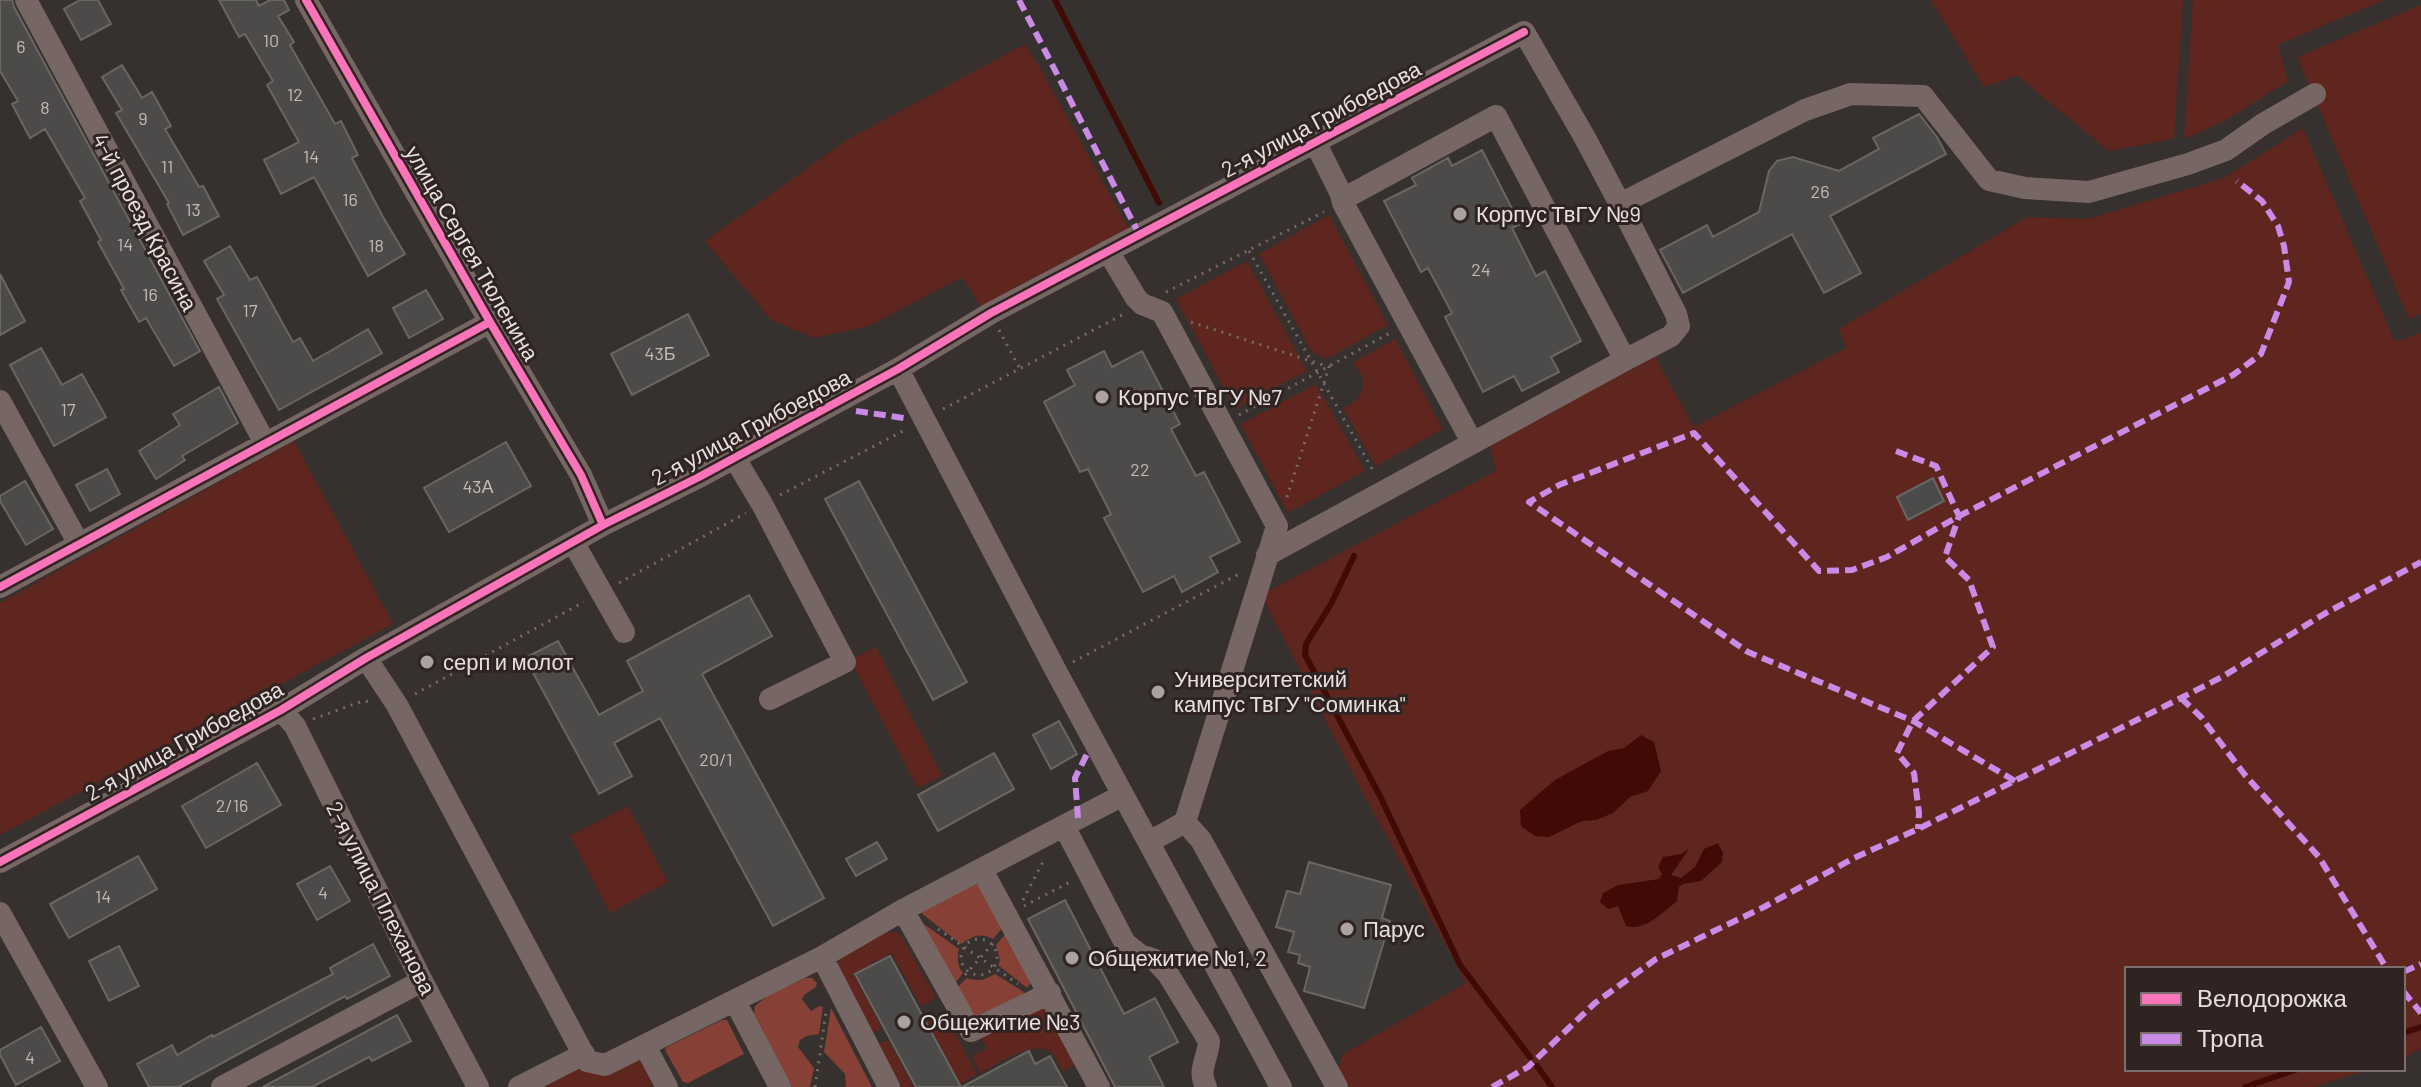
<svg xmlns="http://www.w3.org/2000/svg" width="2421" height="1087" font-family="Barlow,sans-serif">
<style>
.green{fill:#5e261e}
.forest{fill:#864035}
.water{fill:#400b07}
.lines{fill:none;stroke-linecap:round;stroke-linejoin:round}
.stream{stroke:#400b07;stroke-width:6}
.building{fill:#4c4b49;stroke:#686764;stroke-width:2}
.path{stroke:#776a68;stroke-width:3;stroke-dasharray:2 6;stroke-linecap:butt}
.minor{stroke:#776764;stroke-width:22}
.quiet{stroke:#ca8be6;stroke-width:6;stroke-dasharray:12 6;stroke-linecap:butt}
.cycleway-casing{stroke:#2f2422;stroke-width:13}
.cycleway{stroke:#fb73b8;stroke-width:8}
.poi-dot{fill:#aaa2a1;stroke:#2f2422;stroke-width:3}
.labels{text-anchor:middle;stroke-width:6;stroke-linejoin:round;paint-order:stroke}
.number-label{font-size:18px;fill:#c1bbba}
.street-label{font-size:22px;fill:#e8e0df;stroke:#2f2422}
.poi-label{font-size:22px;fill:#e8e0df;stroke:#2f2422;text-anchor:start}
</style>
<rect width="100%" height="100%" fill="#36302e"/>
<!-- green -->
<path class="green" d="M1931,0H2183L2174,139L2109,151L2017,76L1984,87Z
M2193,0H2384L2278,45L2288,81L2223,122L2184,139Z
M2421,5V314L2409,319L2297,57Z
M1025,44L1039,66L1129,229L982,308L962,277L869,326L815,338L771,320L705,241L847,140Z
M2303,128L2395,342L2421,333V1048L2403,1059V969H2127V1069H2370L2314,1087H1349L1339,1070L1342,1055L1466,983L1361,789L1261,595L1496,471L1490,445L1655,357L1694,427L1846,348L1839,329L2027,217L2088,219L2224,178Z
M1329,215L1388,325L1326,359L1312,352L1259,254Z
M1247,261L1307,371L1235,409L1176,299Z
M1395,339L1443,429L1376,466L1343,408C1365,400 1370,378 1352,363Z
M1316,384L1365,471L1288,513L1241,424Z
M294,441L393,624L0,835V603Z
M876,647L942,776L918,788L850,660Z
M628,806L668,882L610,913L570,836Z
M887,932H896L901,935L936,998L921,1006L891,953L853,974L882,1028L870,1035L836,967C842,948 870,941 887,932Z
M1036,1008L1046,1010L1080,1062L1063,1072C1060,1067 1057,1058 1053,1054C1036,1037 998,1064 980,1073L972,1056L987,1049L981,1036Z
M944,1013L977,1074L956,1087H926L954,1072L927,1022Z
M888,1040L914,1087H896L874,1047Z
M639,1060L646,1062L656,1083L650,1087H548L545,1082L583,1063Z"/>
<!-- forest -->
<path class="forest" d="M974,883L983,886L1005,925L993,939C979,932 973,936 961,944L921,913Z
M921,922L959,949C957,959 957,965 963,973L953,986Z
M1008,931L1031,983L1027,988L998,965L1000,960L996,945Z
M995,974L1024,992L1020,998L974,1018L953,991L967,978C978,982 985,980 995,974Z
M805,978H812L817,983L816,987L804,995L802,999L811,1011L819,1006L823,1007L819,1034L807,1036L800,1040L798,1047L814,1068L810,1087H791L754,1013L755,1006L767,996Z
M831,1008L872,1087H846L845,1074L824,1052Z
M722,1020H727L744,1054L688,1083L683,1082L665,1050L667,1047Z"/>
<!-- water -->
<path class="water" d="M1641,735L1654,742L1661,771L1648,791L1630,797L1613,813L1596,820L1582,821L1549,837L1535,836L1521,826L1520,810L1555,780L1608,751L1624,748Z
M1718,843L1723,853L1722,862L1701,881L1683,884L1679,887L1677,901C1663,912 1645,932 1626,926L1618,906L1608,909L1600,902L1603,893L1618,885L1659,879L1662,874L1658,867L1663,857L1681,854L1689,849L1671,875L1681,878L1695,867L1704,849Z"/>
<g class="lines">
<!-- stream -->
<path class="stream" d="M1055,0L1159,203
M1354,556L1331,604L1306,644L1305,655L1380,796L1460,965L1530,1057
M2403,1033L2421,1027
M1537,1066L1552,1087
M2245,1087L2298,1069"/>
</g>
<!-- building -->
<path class="building" d="M0,0H12L14,7L200,351L174,366L146,318L139,322L121,290L124,289L98,242L101,240L80,201L85,198L45,129L30,138L12,104L18,101L0,71Z
M80,0H98L111,24L81,40L64,9Z
M219,0H256L259,6L270,0H284L289,10L278,16L294,42L290,45L335,124L341,121L358,155L352,158L383,217L405,254L368,276L314,177L281,194L264,160L299,142L267,85L273,81L245,34L239,37Z
M122,65L142,98L152,92L171,126L165,129L199,187L203,186L219,216L183,235L167,204L169,203L116,113L122,110L102,77Z
M1919,114L1937,137L1946,154L1830,216L1861,273L1824,293L1792,234L1683,293L1660,250L1707,225L1713,237L1759,212L1769,171L1777,161L1793,157L1839,171L1879,149L1873,138Z
M1482,150L1520,224L1512,228L1536,276L1545,271L1581,341L1551,357L1559,372L1522,391L1514,376L1483,392L1445,317L1452,313L1428,268L1421,272L1384,201L1416,185L1412,178L1448,158L1452,166Z
M230,246L250,280L257,277L293,342L300,338L313,361L368,329L382,353L279,410L217,299L224,295L204,261Z
M0,274L25,321L0,335Z
M426,290L443,319L409,338L393,308Z
M688,314L709,355L632,395L611,354Z
M41,348L62,385L82,374L106,417L54,446L10,365Z
M1104,351L1112,367L1142,351L1180,424L1171,429L1196,476L1204,472L1240,542L1210,557L1218,572L1182,592L1174,576L1143,592L1104,518L1111,514L1088,469L1080,472L1044,402L1075,385L1067,370Z
M219,387L238,423L182,456L185,460L156,479L139,451L180,425L173,414Z
M506,442L531,486L449,532L424,488Z
M107,469L120,494L90,511L76,485Z
M1933,478L1944,501L1908,520L1897,497Z
M25,481L53,529L26,545L0,501V496Z
M859,481L967,682L933,700L825,499Z
M749,595L772,636L702,674L824,898L773,926L660,718L614,743L632,776L599,794L525,658L558,641L599,715L643,691L627,661Z
M1059,721L1077,754L1051,769L1033,735Z
M994,753L1014,789L938,831L918,795Z
M257,763L281,805L206,848L182,806Z
M877,842L887,859L856,876L846,859Z
M138,856L157,889L69,938L50,904Z
M1309,862L1391,885L1382,918L1390,921L1364,1008L1304,991L1310,967L1298,963L1300,955L1288,952L1294,932L1276,927L1287,891L1300,894Z
M330,866L350,901L317,920L297,884Z
M1065,900L1124,1014L1155,998L1178,1042L1149,1057L1164,1087H1115L1028,919Z
M373,944L390,976L347,999L345,996L178,1087H149L137,1064L172,1045L177,1055L212,1035L213,1037L333,974L330,968Z
M119,946L139,986L109,1001L89,961Z
M890,956L961,1087H916L855,974Z
M397,1015L411,1041L372,1061L369,1057L312,1087H263Z
M41,1027L60,1061L16,1085L0,1055V1050Z
M1029,1051L1035,1064L1050,1056L1067,1087H962Z"/>
<g class="lines">
<!-- path -->
<path class="path" d="M1249,251L1375,474
M1166,292L1324,212
M1191,322L1329,367L1286,500
M999,330L1020,369
M943,409L1124,314
M1239,415L1390,333
M780,495L905,430
M619,583L746,513
M1073,662L1239,574
M415,694L584,602
M313,719L363,701L371,702
M1023,900L1044,860
M1024,906L1070,882
M938,929L1018,984
M961 957a18 18 0 1 1 36 0a18 18 0 1 1-36 0Z
M965,975L997,939
M815,1087L826,1012"/>
<!-- minor -->
<path class="minor" d="M26,0L265,443
M306,0L490,322L581,475L603,525
M1315,142L1341,194L1343,203L1472,442
M1620,204L1676,314L1679,326L1671,336L1625,360
M1108,251L1136,298L1142,304L1162,312L1277,526L1185,822
M898,369L1056,671L1281,1087
M0,401L79,544
M734,457L762,504L845,662L770,699
M573,542L624,632
M1267,555L1625,360L1496,116L1343,199
M0,587L490,322
M366,658L397,705L587,1061L605,1065L822,957L903,910L1123,795
M281,710L295,726L422,981L478,1087
M1064,826L1125,943L1140,955L1155,960L1168,974L1209,1041C1208,1059 1197,1070 1206,1087
M1149,842L1185,822L1201,840L1337,1087
M0,862L281,710L366,658L603,525L699,477L898,369L991,313L1524,32L1585,138L1620,204L1805,110L1851,94L1923,96L1989,180L2025,188L2089,192L2188,164L2226,150L2263,124L2315,94
M982,870L1099,1087
M903,910L971,1031L1050,993
M0,913L97,1087
M822,957L889,1087
M735,1001L780,1087
M645,1046L667,1087
M222,1087L422,981
M519,1087L584,1054"/>
<!-- quiet -->
<path class="quiet" d="M1019,0L1139,234
M856,411L904,418
M1896,451L1936,466L1959,516L1945,557L1969,580L1993,647L1913,721L1897,753L1914,773L1919,813L1918,829
M2181,698L2201,717L2245,775L2319,857L2387,969
M2015,781L1913,721L1748,652L1529,502L1559,485L1694,433L1819,571L1852,570L1887,557L1959,516L2233,375L2261,354L2289,282L2284,246L2278,226L2262,201L2237,181
M1078,818L1075,778L1087,754
M2403,972L2421,964
M2403,991L2421,1013
M1492,1087L1528,1067L1595,1003L1656,959L1764,907L1854,858L1918,829L2181,698L2222,677L2324,614L2421,562"/>
<!-- cycleway casing -->
<g class="cycleway-casing">
<path id="cycleway" d="M306,0L490,322L581,475L603,525
M0,587L490,322
M0,862L281,710L366,658L603,525L699,477L898,369L991,313L1524,32"/>
</g>
<!-- cycleway -->
<use href="#cycleway" class="cycleway"/>
</g>
<!-- markers -->
<g class="poi-dot">
<circle cx="1460" cy="214" r="8"/>
<circle cx="1102" cy="397" r="8"/>
<circle cx="427" cy="662" r="8"/>
<circle cx="1158" cy="692" r="8"/>
<circle cx="1347" cy="929" r="8"/>
<circle cx="1072" cy="958" r="8"/>
<circle cx="904" cy="1022" r="8"/>
</g>
<g class="labels">
<!-- number labels -->
<g class="number-label">
<text x="271" y="47">10</text>
<text x="21" y="53">6</text>
<text x="295" y="101">12</text>
<text x="45" y="114">8</text>
<text x="143" y="125">9</text>
<text x="311" y="163">14</text>
<text x="167" y="173">11</text>
<text x="1820" y="198">26</text>
<text x="350" y="206">16</text>
<text x="193" y="216">13</text>
<text x="125" y="251">14</text>
<text x="376" y="252">18</text>
<text x="1481" y="276">24</text>
<text x="150" y="301">16</text>
<text x="250" y="317">17</text>
<text x="660" y="360">43Б</text>
<text x="68" y="416">17</text>
<text x="1140" y="476">22</text>
<text x="478" y="493">43А</text>
<text x="716" y="766">20/1</text>
<text x="232" y="812">2/16</text>
<text x="323" y="899">4</text>
<text x="103" y="903">14</text>
<text x="30" y="1064">4</text>
</g>
<!-- street labels -->
<g class="street-label">
<text transform="translate(1321 119) rotate(-28)" y="8">2-я улица Грибоедова</text>
<text transform="translate(145 222) rotate(62)" y="8">4-й проезд Красина</text>
<text transform="translate(472 253) rotate(60)" y="8">улица Сергея Тюленина</text>
<text transform="translate(751 427) rotate(-28)" y="8">2-я улица Грибоедова</text>
<text transform="translate(184 741) rotate(-29)" y="8">2-я улица Грибоедова</text>
<text transform="translate(381 898) rotate(63)" y="8">2-я улица Плеханова</text>
</g>
<!-- poi labels -->
<g class="poi-label">
<text x="1476" y="222">Корпус ТвГУ №9</text>
<text x="1118" y="405">Корпус ТвГУ №7</text>
<text x="443" y="670">серп и молот</text>
<text x="1174" y="687">Университетский<tspan x="1174" dy="25">кампус ТвГУ "Соминка"</tspan></text>
<text x="1363" y="937">Парус</text>
<text x="1088" y="966">Общежитие №1, 2</text>
<text x="920" y="1030">Общежитие №3</text>
</g>
</g>
<!-- legend -->
<rect x="2125" y="967" width="280" height="104" fill="#2f2422" stroke="#796f6e" stroke-width="2"/>
<rect x="2141" y="993" width="40" height="12" fill="#fb73b8" stroke="#796f6e" stroke-width="2"/>
<text x="2197" y="1007" font-size="24" fill="#e8e0df">Велодорожка</text>
<rect x="2141" y="1033" width="40" height="12" fill="#ca8be6" stroke="#796f6e" stroke-width="2"/>
<text x="2197" y="1047" font-size="24" fill="#e8e0df">Тропа</text>
</svg>
